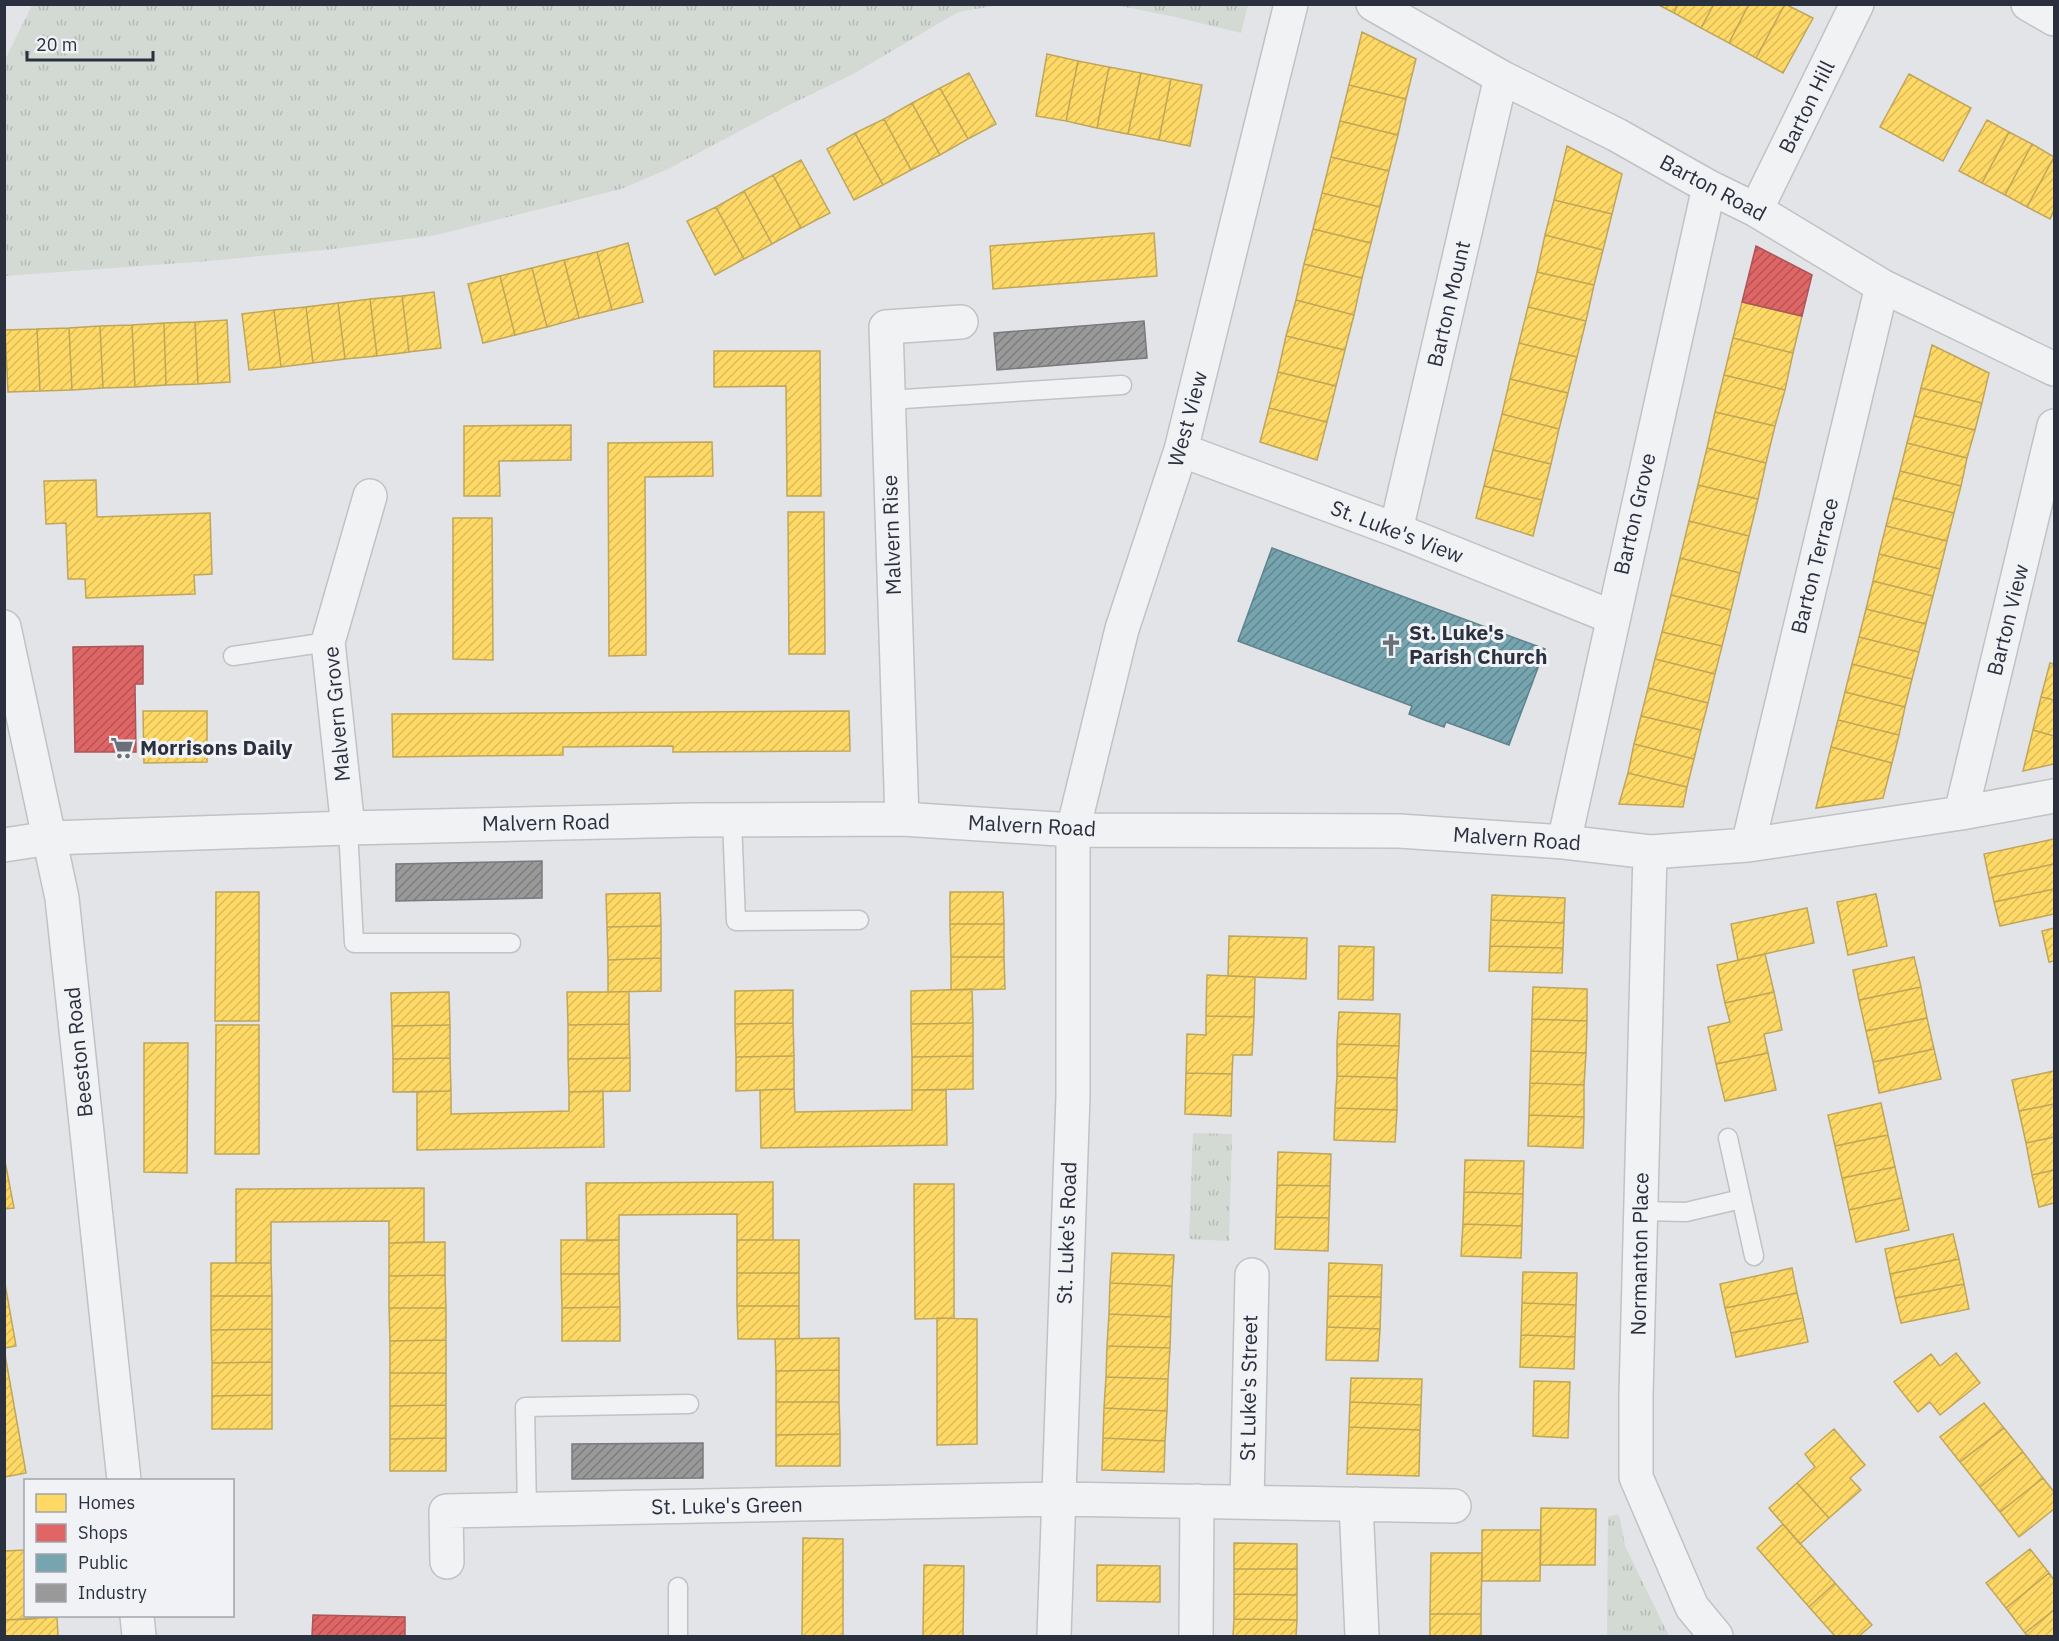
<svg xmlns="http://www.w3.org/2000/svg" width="2059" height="1641" font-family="'IBM Plex Sans',sans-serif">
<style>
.grass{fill:url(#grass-tufts)}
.homes{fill:url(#homes-hatch);stroke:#bfa65a;stroke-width:1.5}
.shops{fill:url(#shops-hatch);stroke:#aa565a;stroke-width:1.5}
.public{fill:url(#public-hatch);stroke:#60828d;stroke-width:1.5}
.industry{fill:url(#industry-hatch);stroke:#787a7e;stroke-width:1.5}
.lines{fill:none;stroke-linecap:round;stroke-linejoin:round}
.service-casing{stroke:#c1c2c5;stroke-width:21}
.minor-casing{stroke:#c1c2c5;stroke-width:36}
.tertiary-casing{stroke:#c1c2c5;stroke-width:36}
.service{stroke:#f1f2f4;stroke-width:18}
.minor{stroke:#f1f2f4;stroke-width:33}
.tertiary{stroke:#f1f2f4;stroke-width:33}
.labels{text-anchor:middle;stroke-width:6;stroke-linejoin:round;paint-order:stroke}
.street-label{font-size:21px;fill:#2b303e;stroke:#f0f2f6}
.poi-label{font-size:21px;font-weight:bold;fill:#2b303e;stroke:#f0f2f6;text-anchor:start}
</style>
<defs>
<pattern id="grass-tufts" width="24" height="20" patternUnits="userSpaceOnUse" patternTransform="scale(1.5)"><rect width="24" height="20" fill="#d2dad3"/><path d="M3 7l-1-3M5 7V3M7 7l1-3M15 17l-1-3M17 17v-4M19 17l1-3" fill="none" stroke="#b4bbb6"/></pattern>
<pattern id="homes-hatch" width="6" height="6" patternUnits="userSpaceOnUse" patternTransform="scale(1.5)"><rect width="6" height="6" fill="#ffd966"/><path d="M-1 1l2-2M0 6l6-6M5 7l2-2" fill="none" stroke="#dbbb5a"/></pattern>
<pattern id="shops-hatch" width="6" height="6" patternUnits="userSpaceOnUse" patternTransform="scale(1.5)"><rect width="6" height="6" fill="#e06666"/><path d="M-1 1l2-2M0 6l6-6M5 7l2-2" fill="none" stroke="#b65455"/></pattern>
<pattern id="public-hatch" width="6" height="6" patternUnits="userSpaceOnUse" patternTransform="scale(1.5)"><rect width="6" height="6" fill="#76a5af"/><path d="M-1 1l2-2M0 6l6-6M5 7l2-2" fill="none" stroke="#618790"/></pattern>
<pattern id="industry-hatch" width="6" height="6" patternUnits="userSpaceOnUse" patternTransform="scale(1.5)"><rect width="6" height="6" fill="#999"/><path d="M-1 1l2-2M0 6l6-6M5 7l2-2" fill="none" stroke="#7d7d7e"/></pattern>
</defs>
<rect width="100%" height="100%" fill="#e2e4e7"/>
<!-- grass -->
<path class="grass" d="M32,5V4L999,5L958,12L853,74L785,107L668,169L621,189L436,235L334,249L208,261L5,276V60Z
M1115,5H1248L1241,33L1171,16Z
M1193,1133L1232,1134L1229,1241L1189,1239Z
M1619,1514L1625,1546L1669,1636H1607L1608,1517Z"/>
<!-- homes -->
<path class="homes" d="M1657,4H1678L1674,13Z
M1678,4H1714L1701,28L1674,13Z
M1714,4H1749L1729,43L1701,28Z
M1749,4H1785L1756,58L1729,43Z
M1785,4L1813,18L1783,73L1756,58Z
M1362,32L1416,59L1406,99L1349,85Z
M1047,54L1078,61L1066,121L1036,116Z
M1078,61L1109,67L1097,128L1066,121Z
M1109,67L1141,73L1128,134L1097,128Z
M969,73L996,124L968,139L940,88Z
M1141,73L1171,79L1159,140L1128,134Z
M1909,74L1971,108L1943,161L1880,127Z
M1171,79L1202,85L1190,146L1159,140Z
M1349,85L1406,99L1398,135L1340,121Z
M940,88L968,139L940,155L912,103Z
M912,103L940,155L911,170L884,119Z
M884,119L911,170L883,185L855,133Z
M1987,120L2009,132L1982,183L1959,171Z
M1340,121L1398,135L1389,171L1331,157Z
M2009,132L2032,144L2005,195L1982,183Z
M855,133L883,185L854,200L827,149Z
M2032,144L2054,157L2027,207L2005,195Z
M1567,146L1622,174L1612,214L1554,200Z
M1331,157L1389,171L1380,207L1322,193Z
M2054,157V210L2050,219L2027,207Z
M801,160L830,213L801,228L773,175Z
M773,175L801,228L772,244L744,191Z
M744,191L772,244L744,259L716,207Z
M1322,193L1380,207L1371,243L1313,229Z
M1554,200L1612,214L1603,250L1545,235Z
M716,207L744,259L715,275L687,221Z
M1313,229L1371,243L1362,278L1304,264Z
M1154,233L1157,276L993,289L990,246Z
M1545,235L1603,250L1594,285L1537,272Z
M628,243L643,302L612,310L597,252Z
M597,252L612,310L579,318L564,260Z
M564,260L579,318L547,327L532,268Z
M1304,264L1362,278L1354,315L1296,300Z
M532,268L547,327L515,335L500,276Z
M1537,272L1594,285L1586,321L1528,307Z
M500,276L515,335L483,343L468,284Z
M434,292L441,348L409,352L402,296Z
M402,296L409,352L377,356L370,299Z
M370,299L377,356L345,359L338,303Z
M1296,300L1354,315L1345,350L1286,336Z
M1742,302L1802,316L1793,353L1733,338Z
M338,303L345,359L313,363L306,307Z
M306,307L313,363L281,367L274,310Z
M1528,307L1586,321L1577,357L1519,343Z
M274,310L281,367L249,370L242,314Z
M227,320L230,382L198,384L195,322Z
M195,322L198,384L166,385L164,323Z
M164,323L166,385L135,387L132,325Z
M132,325L135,387L103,388L100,326Z
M100,326L103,388L72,390L69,328Z
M69,328L72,390L40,391L37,329Z
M37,329L40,391L8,392L5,330Z
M1286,336L1345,350L1336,386L1278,372Z
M1733,338L1793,353L1785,390L1724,375Z
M1519,343L1577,357L1568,393L1510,379Z
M1932,345L1989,373L1982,403L1921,388Z
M714,351H820L821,496H787L786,386L714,387Z
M1278,372L1336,386L1327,422L1269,408Z
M1724,375L1785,390L1775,426L1715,412Z
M1510,379L1568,393L1559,429L1502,414Z
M1921,388L1982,403L1975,430L1914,416Z
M1269,408L1327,422L1317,460L1260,442Z
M1715,412L1775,426L1766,463L1707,448Z
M1502,414L1559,429L1551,464L1493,450Z
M1914,416L1975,430L1967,458L1907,443Z
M571,425V460L499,461L500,496H464V426Z
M712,442L713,476L645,477L646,655L609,656L608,443Z
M1907,443L1967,458L1961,486L1900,471Z
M1707,448L1766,463L1758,499L1698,485Z
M1493,450L1551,464L1542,500L1484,486Z
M1900,471L1961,486L1954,513L1893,498Z
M96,480L97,517L210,513L212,574L194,575L195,594L86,598L85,579H68L66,523L46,524L44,481Z
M1698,485L1758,499L1749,536L1689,521Z
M1484,486L1542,500L1533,536L1476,518Z
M1893,498L1954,513L1947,541L1886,526Z
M788,512H824L825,654H789Z
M453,518H492L493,660L453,659Z
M1689,521L1749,536L1740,573L1680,558Z
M1886,526L1947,541L1940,569L1879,554Z
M1879,554L1940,569L1933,596L1873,581Z
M1680,558L1740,573L1731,610L1671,595Z
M1873,581L1933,596L1926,624L1866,609Z
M1671,595L1731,610L1722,646L1662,632Z
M1866,609L1926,624L1919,652L1859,637Z
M1662,632L1722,646L1715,674L1655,659Z
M1859,637L1919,652L1912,679L1852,664Z
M1655,659L1715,674L1708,703L1648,688Z
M2050,663L2054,664V700L2041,697Z
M1852,664L1912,679L1905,707L1845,692Z
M1648,688L1708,703L1701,730L1641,716Z
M1845,692L1905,707L1899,735L1838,720Z
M2041,697L2054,700V736L2033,730Z
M143,711H207V762L144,763Z
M849,711L850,751L673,752V746L563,747V755L393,757L392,714Z
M1641,716L1701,730L1694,759L1634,744Z
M1838,720L1899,735L1892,763L1831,747Z
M2033,730L2054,736V764L2023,771Z
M1634,744L1694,759L1687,787L1628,773Z
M1831,747L1892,763L1883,798L1816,808Z
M1628,773L1687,787L1683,807L1619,804Z
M2054,839V864L1989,878L1984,854Z
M2054,864V889L1994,902L1989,878Z
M2054,889V914L2000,926L1994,902Z
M216,892H259V1021H215Z
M950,892H1003L1004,924H950Z
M660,893L661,926L607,927L606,894Z
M1876,894L1887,946L1848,955L1837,902Z
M1492,895L1565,898L1564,923L1491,920Z
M1807,908L1814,943L1738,960L1731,924Z
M1491,920L1564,923L1563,948L1490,946Z
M950,924H1004V957H951Z
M661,926V958L608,960L607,927Z
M2054,928V961L2049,962L2042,931Z
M1229,936L1307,938L1306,979L1228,976Z
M1339,946L1374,947L1373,1000L1338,999Z
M1490,946L1563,948L1562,973L1489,971Z
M1765,954L1774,992L1725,1003L1717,965Z
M951,957H1004L1005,989L951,990Z
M1914,957L1921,987L1859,1000L1853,970Z
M661,958V991L608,992V960Z
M1207,975L1255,977L1254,1017L1206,1016Z
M1533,987L1587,989V1021L1532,1019Z
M1921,987L1927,1018L1866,1031L1859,1000Z
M972,989L973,1023L911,1024V991Z
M793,990V1023L735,1024V991Z
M449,992L450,1025L392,1026L391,993Z
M567,992H629V1024L568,1025Z
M1774,992L1782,1030L1764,1034L1768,1053L1716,1064L1708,1027L1730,1022L1725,1003Z
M1339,1012L1400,1014L1399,1046L1337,1044Z
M1206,1016L1254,1017L1252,1055H1233L1232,1074L1186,1073L1187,1034L1206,1035Z
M1927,1018L1934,1049L1873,1062L1866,1031Z
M1532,1019L1587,1021L1586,1053L1531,1051Z
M793,1023L794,1056L736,1057L735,1024Z
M973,1023V1056L912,1057L911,1024Z
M629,1024L630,1058L568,1059V1025Z
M216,1025H259V1154H215Z
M450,1025V1058L393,1059L392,1026Z
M144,1043H188L187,1173L144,1172Z
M1337,1044L1399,1046L1397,1078L1337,1076Z
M1934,1049L1941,1079L1879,1093L1873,1062Z
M1531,1051L1586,1053L1584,1085L1530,1083Z
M1768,1053L1776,1090L1725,1101L1716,1064Z
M794,1056V1089L736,1091V1057Z
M973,1056V1089L912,1090V1057Z
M450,1058L451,1091L393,1092V1059Z
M630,1058V1091L569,1092L568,1059Z
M2054,1071V1104L2019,1111L2012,1080Z
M1186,1073L1232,1074L1231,1116L1185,1114Z
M1337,1076L1397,1078V1110L1335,1108Z
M1530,1083L1584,1085V1117L1529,1115Z
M794,1089L795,1112L912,1110V1090H946L947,1145L761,1148L760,1090Z
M451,1091V1114L569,1111V1092L603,1091L604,1147L417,1150V1092Z
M1881,1103L1888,1135L1835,1146L1828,1115Z
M2054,1104V1137L2026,1143L2019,1111Z
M1335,1108L1397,1110L1395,1142L1334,1140Z
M1529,1115L1584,1117L1583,1148L1528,1146Z
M1888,1135L1895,1167L1842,1178L1835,1146Z
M2054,1137V1170L2032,1175L2026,1143Z
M1278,1152L1331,1154L1330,1186L1277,1185Z
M4,1156L14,1208L4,1209Z
M1465,1160L1524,1161L1523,1194L1464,1192Z
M1895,1167L1902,1198L1849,1210L1842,1178Z
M2054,1170V1203L2039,1207L2032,1175Z
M773,1182V1240H737V1214L619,1215V1240L587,1241L586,1183Z
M914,1184H954V1318L915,1319Z
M1277,1185L1330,1186L1329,1218L1276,1217Z
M424,1188V1242L389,1243V1221L271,1222V1263H236V1189Z
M1464,1192L1523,1194L1522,1226L1463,1224Z
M1902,1198L1909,1230L1856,1242L1849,1210Z
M1276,1217L1329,1218L1328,1251L1275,1249Z
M1463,1224L1522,1226L1521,1258L1461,1256Z
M1953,1234L1959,1259L1890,1274L1885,1249Z
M561,1240H619V1274H561Z
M737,1240H799V1273H737Z
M445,1242V1275L389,1276V1243Z
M1112,1253L1174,1255L1172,1286L1110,1283Z
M1959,1259L1964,1284L1895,1298L1890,1274Z
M211,1263H271L272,1296H211Z
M1329,1263L1382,1265L1381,1297L1328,1296Z
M1792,1268L1797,1293L1725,1308L1720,1284Z
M1523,1272L1577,1273L1576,1305L1522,1303Z
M737,1273H799V1306H737Z
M561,1274H619L620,1307L562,1308Z
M445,1275L446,1308H389V1276Z
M4,1278L16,1346L4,1348Z
M1110,1283L1172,1286L1171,1317L1109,1314Z
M1964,1284L1969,1309L1901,1323L1895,1298Z
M1797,1293L1803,1318L1731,1333L1725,1308Z
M211,1296H272V1329L211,1330Z
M1328,1296L1381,1297L1380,1329L1327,1327Z
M1522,1303L1576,1305L1575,1337L1521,1335Z
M737,1306H799V1339H738Z
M620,1307V1341H562V1308Z
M389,1308H446V1340L390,1341Z
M1109,1314L1171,1317L1170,1348L1107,1346Z
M937,1318L977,1319V1444L937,1445Z
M1803,1318L1808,1342L1736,1357L1731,1333Z
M1327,1327L1380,1329L1378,1361L1326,1360Z
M272,1329V1362L212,1363L211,1330Z
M1521,1335L1575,1337L1574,1369L1520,1367Z
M839,1338V1370L776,1371L775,1339Z
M446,1340V1373H390V1341Z
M1107,1346L1170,1348L1168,1379L1106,1377Z
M4,1349L26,1473L4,1477Z
M1956,1353L1980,1383L1940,1415L1930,1402L1918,1412L1894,1382L1931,1354L1940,1366Z
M272,1362V1395L212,1396V1363Z
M839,1370V1402H776V1371Z
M390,1373H446V1405L390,1406Z
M1106,1377L1168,1379L1167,1411L1104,1408Z
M1351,1378L1422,1379L1421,1405L1350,1402Z
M1534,1381L1570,1382L1568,1438L1533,1436Z
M272,1395V1429H212V1396Z
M776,1402H839L840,1434L776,1435Z
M1350,1402L1421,1405L1420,1430L1349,1427Z
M1984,1403L2004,1428L1960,1462L1940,1437Z
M446,1405V1438L390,1439V1406Z
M1104,1408L1167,1411L1165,1441L1103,1438Z
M1349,1427L1420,1430L1419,1476L1347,1474Z
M2004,1428L2023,1452L1980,1487L1960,1462Z
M1834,1429L1865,1465L1850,1478L1861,1490L1829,1518L1797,1483L1815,1467L1805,1454Z
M840,1434V1466H776V1435Z
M446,1438V1471H390V1439Z
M1103,1438L1165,1441L1164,1472L1102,1470Z
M2023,1452L2043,1478L2000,1512L1980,1487Z
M2043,1478L2054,1492V1509L2019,1537L2000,1512Z
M1797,1483L1829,1518L1800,1544L1769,1508Z
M1541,1508L1596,1509L1595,1565H1540Z
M1783,1524L1835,1583L1809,1607L1757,1548Z
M1482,1530H1541L1540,1581H1482Z
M803,1538L843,1539V1636H802Z
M1234,1543L1297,1544V1569H1234Z
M2030,1549L2049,1573L2006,1608L1986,1583Z
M26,1550V1616H34V1619L4,1620V1551Z
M1431,1553H1482L1481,1614H1430Z
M924,1565L964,1566L963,1636H923Z
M1097,1565L1160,1566V1602L1097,1601Z
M1234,1569H1297V1595L1234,1594Z
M2049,1573L2054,1580V1610L2025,1633L2006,1608Z
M1835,1583L1872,1625L1859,1636H1835L1809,1607Z
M1234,1594L1297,1595V1620L1234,1619Z
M2054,1610V1636H2028L2025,1633Z
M1430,1614H1481V1636H1430Z
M57,1617L58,1636H4V1620Z
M1234,1619L1297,1620L1296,1636H1233Z"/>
<!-- shops -->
<path class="shops" d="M1756,246L1812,275L1802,316L1742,302Z
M143,646V684H135L136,752H75L73,647Z
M313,1615L405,1617V1636H312Z"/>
<!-- public -->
<path class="public" d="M1272,548L1545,649L1509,745L1446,722L1444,727L1427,721L1409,714L1412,706L1238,641Z"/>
<!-- industry -->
<path class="industry" d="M1144,321L1147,358L997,370L994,333Z
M542,861V898L396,901V864Z
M703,1443V1478L572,1479V1444Z"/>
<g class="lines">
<!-- service casing -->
<g class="service-casing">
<path id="service" d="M888,400L1122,385
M233,656L328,642
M732,820L736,921L859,920
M348,828L354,943H511
M1728,1138L1754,1256
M1641,1211L1686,1212L1741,1199
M527,1510L525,1407L689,1404
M678,1587V1636"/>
</g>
<!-- minor casing -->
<g class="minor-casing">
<path id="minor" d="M1373,4L1501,77L1617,135L1709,187L1756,210L1882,286L2054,369
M1756,210L1857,4
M1181,450L1396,530L1612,617
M1396,530L1501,77
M1961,813L2054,426
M902,819L886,327L961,322
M348,828L328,642L370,496
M1564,842L1709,187
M4,845L50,838L348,828L693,820L902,819L1073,830L1399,831L1564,842L1650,852L1748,845L1961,813L2054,796
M1748,845L1882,286
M1650,852L1636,1395V1477L1692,1607L1716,1636
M1247,1502L1252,1275
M1356,1504L1362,1636
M447,1562L446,1511L1059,1499L1454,1506
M1054,1636L1073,1096V830L1122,629L1181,450L1291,4
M1196,1636L1197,1501"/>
</g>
<!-- tertiary casing -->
<g class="tertiary-casing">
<path id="tertiary" d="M2028,4L2054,19
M4,627L62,898L124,1480
M137,1616L139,1636"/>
</g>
<!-- service -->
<use href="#service" class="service"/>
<!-- minor -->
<use href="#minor" class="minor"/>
<!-- tertiary -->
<use href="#tertiary" class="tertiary"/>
</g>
<!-- icons -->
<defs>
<g id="church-bare" transform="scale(1.8)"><path d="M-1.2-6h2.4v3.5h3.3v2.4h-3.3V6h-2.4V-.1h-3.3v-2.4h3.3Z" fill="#6b6f79" stroke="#f0f2f6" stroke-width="2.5" paint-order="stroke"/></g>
<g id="supermarket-bare" transform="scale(1.8)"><path d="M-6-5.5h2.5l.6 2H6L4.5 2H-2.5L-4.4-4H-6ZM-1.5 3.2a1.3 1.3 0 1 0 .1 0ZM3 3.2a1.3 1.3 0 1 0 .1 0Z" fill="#6b6f79" stroke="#f0f2f6" stroke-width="2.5" paint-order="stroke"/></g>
</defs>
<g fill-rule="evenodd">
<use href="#church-bare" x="1391" y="645"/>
<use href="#supermarket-bare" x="122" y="748"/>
</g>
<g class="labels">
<!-- street labels -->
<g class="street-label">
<text transform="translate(1807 107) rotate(-64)" y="7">Barton Hill</text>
<text transform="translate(1713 188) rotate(28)" y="7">Barton Road</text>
<text transform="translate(1449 304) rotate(-77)" y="7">Barton Mount</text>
<text transform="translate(1188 419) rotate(-75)" y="7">West View</text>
<text transform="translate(1635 514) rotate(-77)" y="7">Barton Grove</text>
<text transform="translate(1397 532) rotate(21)" y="7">St. Luke's View</text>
<text transform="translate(892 535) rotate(-92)" y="7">Malvern Rise</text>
<text transform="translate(1815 566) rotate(-76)" y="7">Barton Terrace</text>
<text transform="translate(2008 620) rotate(-76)" y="7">Barton View</text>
<text transform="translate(337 714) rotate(-95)" y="7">Malvern Grove</text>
<text transform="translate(546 823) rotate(-1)" y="7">Malvern Road</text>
<text transform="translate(1032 826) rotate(3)" y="7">Malvern Road</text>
<text transform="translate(1517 839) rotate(4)" y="7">Malvern Road</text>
<text transform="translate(79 1052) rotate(-96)" y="7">Beeston Road</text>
<text transform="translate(1067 1233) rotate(-88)" y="7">St. Luke's Road</text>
<text transform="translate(1640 1254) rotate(-89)" y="7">Normanton Place</text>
<text transform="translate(1249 1388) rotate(-89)" y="7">St Luke's Street</text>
<text transform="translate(727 1506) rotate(-1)" y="7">St. Luke's Green</text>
</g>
<!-- poi labels -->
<g class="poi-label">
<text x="1409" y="640">St. Luke's<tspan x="1409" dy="24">Parish Church</tspan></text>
<text x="140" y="755">Morrisons Daily</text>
</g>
</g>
<!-- border -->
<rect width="2059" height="1641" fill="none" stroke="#2b303e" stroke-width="12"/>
<!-- legend -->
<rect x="24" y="1479" width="210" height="138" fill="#f0f2f6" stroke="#a1a4ac" stroke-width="1.5"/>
<rect x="36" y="1494" width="30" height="18" fill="#ffd966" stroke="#a1a4ac" stroke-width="1.5"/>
<text x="78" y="1509" font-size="18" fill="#2b303e">Homes</text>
<rect x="36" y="1524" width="30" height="18" fill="#e06666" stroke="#a1a4ac" stroke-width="1.5"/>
<text x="78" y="1539" font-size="18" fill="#2b303e">Shops</text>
<rect x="36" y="1554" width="30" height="18" fill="#76a5af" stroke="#a1a4ac" stroke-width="1.5"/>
<text x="78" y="1569" font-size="18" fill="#2b303e">Public</text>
<rect x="36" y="1584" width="30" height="18" fill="#999999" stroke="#a1a4ac" stroke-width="1.5"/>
<text x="78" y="1599" font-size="18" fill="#2b303e">Industry</text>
<!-- scale -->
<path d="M27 51v9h126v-9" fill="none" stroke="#2b303e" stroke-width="3"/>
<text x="36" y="51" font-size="18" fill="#2b303e" stroke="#f0f2f6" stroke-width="4.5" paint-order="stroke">20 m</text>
</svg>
